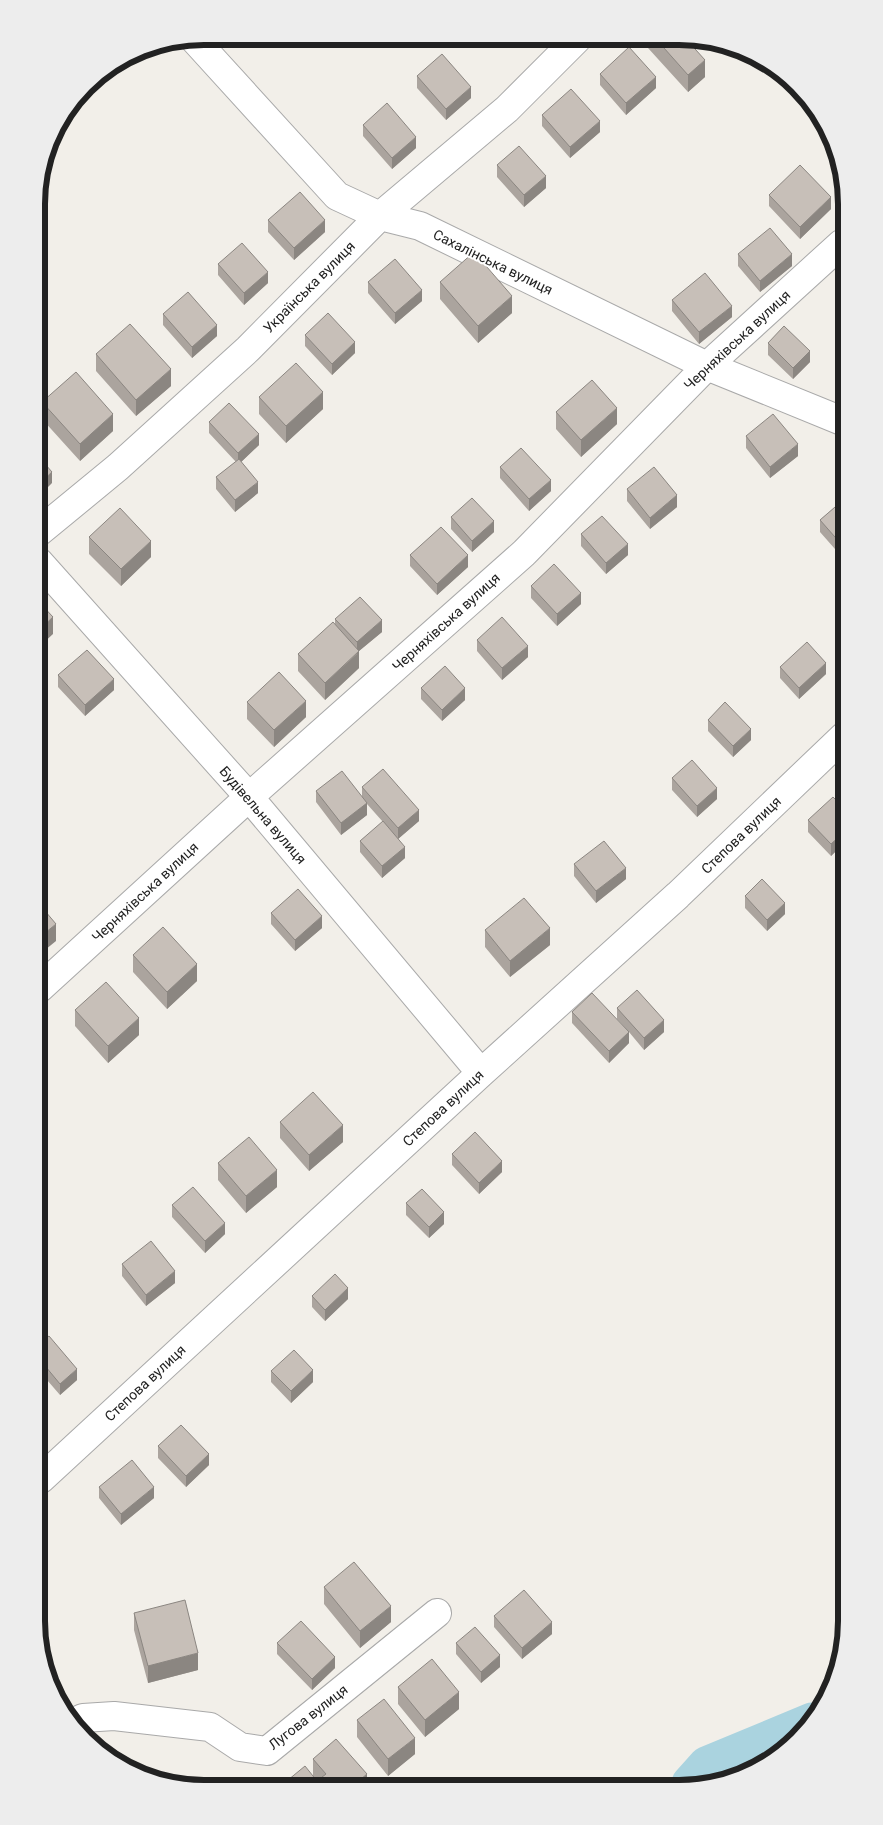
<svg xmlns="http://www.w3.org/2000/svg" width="883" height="1825" font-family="Roboto,sans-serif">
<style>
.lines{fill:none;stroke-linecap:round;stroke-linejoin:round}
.river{stroke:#aad3df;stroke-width:35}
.minor-casing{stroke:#a9a9a9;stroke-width:30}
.minor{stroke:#fff;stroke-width:28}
.wall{fill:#aba49e}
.shaded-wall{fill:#8b8681}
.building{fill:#c7bfb8;stroke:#8b8681}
.labels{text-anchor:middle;stroke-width:4;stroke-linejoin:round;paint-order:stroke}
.street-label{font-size:14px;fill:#222;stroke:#fff}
.rim{fill:none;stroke:#222;stroke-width:6}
</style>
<rect width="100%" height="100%" fill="#f2efe9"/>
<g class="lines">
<!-- river -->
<path class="river" d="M689,1783L706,1764L812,1720"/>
<!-- minor casing -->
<g class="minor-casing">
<path id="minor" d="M193,38L337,196L380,216L420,226L707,366L842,421
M39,532L118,467L248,349L380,216L507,109L577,39
M39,562L249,797L481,1073
M40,988L249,797L524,553L707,366L841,244
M41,1479L481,1073L678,895L843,737
M72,1723L83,1718L114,1716L210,1727L240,1747L267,1751L437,1613"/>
</g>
<!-- minor -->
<use href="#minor" class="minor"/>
</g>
<!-- wall -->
<path class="wall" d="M648,39H704L694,48L705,77L688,92L648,48Z
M600,74L656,88L626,115L600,85Z
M417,76L471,98L446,120L417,88Z
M542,115L600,132L570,158L542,126Z
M363,125L416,148L392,169L363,136Z
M497,165L546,188L524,207L497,177Z
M769,195L831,209L800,239L769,206Z
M268,220L325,232L294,260L268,232Z
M738,254L792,266L760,292L738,266Z
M218,264L268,283L244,305L218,275Z
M368,282L422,301L395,324L368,293Z
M440,282L512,313L478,343L440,299Z
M672,300L732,317L699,344L672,311Z
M163,314L217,336L192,358L163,325Z
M305,335L355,353L332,375L305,346Z
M768,343L810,362L793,379L768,355Z
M96,354L171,386L136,416L96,371Z
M259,397L323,409L286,443L259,414Z
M42,402L113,431L80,461L42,419Z
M556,412L617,424L581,457L556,429Z
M209,422L259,445L241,462L258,493L235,512L216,489V477L236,462L209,433Z
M746,436L798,456L770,478L746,448Z
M500,467L551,491L529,511L500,478Z
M627,489L677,507L650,529L627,501Z
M842,501V557L820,532V520Z
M451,517L494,532L472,552L451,529Z
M581,534L628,555L606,574L581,546Z
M89,537L151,557L121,586L89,554Z
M410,555L468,567L437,595L410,566Z
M531,586L581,604L557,626L531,598Z
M335,619L382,632L359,651V668L325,700L298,671V654L335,625Z
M477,640L528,657L502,680L477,651Z
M780,667L826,674L799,699L780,678Z
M58,675L114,690L85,716L58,687Z
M421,688L465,700L442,721L421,699Z
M247,702L306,717L274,747L247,719Z
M708,720L751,740L733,757L708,731Z
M672,778L717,799L697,817L672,790Z
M362,787L419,821L398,839L405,858L382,878L360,852V841L383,822L367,804V815L341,835L316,802V791L362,798Z
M843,807V844L831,856L808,832V820Z
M574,864L626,879L596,903L574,876Z
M745,896L785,914L767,931L745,908Z
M271,913L322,928L295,951L271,924Z
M485,930L550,945L510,977L485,947Z
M133,955L197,981L167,1009L133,972Z
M617,1008L664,1032L644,1050L629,1032V1043L609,1063L572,1023V1012L628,1031L617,1019Z
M75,1010L139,1035L108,1063L75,1026Z
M280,1122L343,1142L309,1171L280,1138Z
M452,1154L502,1172L479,1194L452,1165Z
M218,1163L277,1187L246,1213L218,1180Z
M406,1203L444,1224L429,1238L406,1215Z
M172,1205L225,1234L205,1253L172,1217Z
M122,1264L175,1283L146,1306L122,1276Z
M312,1296L348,1299L325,1321L312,1307Z
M41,1342L77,1380L60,1395L41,1373Z
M271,1371L313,1382L291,1403L271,1382Z
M158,1446L209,1465L186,1487L158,1458Z
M99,1487L154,1498L121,1525L99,1498Z
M324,1587L391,1622L360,1648L324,1604Z
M134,1613L198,1670L148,1683L134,1630Z
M494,1616L552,1634L522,1659L494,1627Z
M277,1643L335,1668L312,1690L277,1654Z
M456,1643L500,1667L481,1683L456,1654Z
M398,1687L459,1709L425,1737L398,1704Z
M357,1720L415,1754L388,1776L357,1737Z
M313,1759L367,1785H282L313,1776Z"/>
<!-- shaded-wall -->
<path class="shaded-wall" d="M686,39H704L686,56Z
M705,60V77L688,92V75Z
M656,77V88L626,115V103Z
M471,87V98L446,120V109Z
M600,121V132L570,158V147Z
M416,137V148L392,169V158Z
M546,176V188L524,207V195Z
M831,197V209L800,239V227Z
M325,220V232L294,260V248Z
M792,254V266L760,292V281Z
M268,272V283L244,305V293Z
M422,290V301L395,324V313Z
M512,296V313L478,343V326Z
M732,306V317L699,344V332Z
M217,325V336L192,358V347Z
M355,342V353L332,375V364Z
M810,351V362L793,379V368Z
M171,369V386L136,416V400Z
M323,392V409L286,443V426Z
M617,408V424L581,457V440Z
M113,414V431L80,461V444Z
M259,434V445L238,465V453Z
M798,444V456L770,478V467Z
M52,472V483L39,496V484Z
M551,480V491L529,511V499Z
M258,482V493L235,512V500Z
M677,495V507L650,529V518Z
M494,521V532L472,552V541Z
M151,541V557L121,586V569Z
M628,544V555L606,574V563Z
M468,555V567L437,595V584Z
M581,593V604L557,626V614Z
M53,617V634L39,647V630Z
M382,620V632L359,651V668L325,700V683L357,654V642Z
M528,646V657L502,680V668Z
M826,663V674L799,699V688Z
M114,679V690L85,716V705Z
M465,688V700L442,721V710Z
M306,701V717L274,747V730Z
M751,729V740L733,757V746Z
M717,788V799L697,817V806Z
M367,803V815L341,835V823Z
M419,810V821L398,839V828Z
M843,833V844L831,856V844Z
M405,847V858L382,878V866Z
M626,868V879L596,903V891Z
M785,903V914L767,931V920Z
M322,916V928L295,951V940Z
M56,924V941L40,954V937Z
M550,928V945L510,977V961Z
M197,964V981L167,1009V992Z
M139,1018V1035L108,1063V1046Z
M664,1020V1032L644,1050V1038Z
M629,1032V1043L609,1063V1051Z
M343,1125V1142L309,1171V1155Z
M502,1161V1172L479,1194V1183Z
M277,1170V1187L246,1213V1196Z
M444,1212V1224L429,1238V1227Z
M225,1223V1234L205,1253V1241Z
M175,1271V1283L146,1306V1295Z
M348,1288V1299L325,1321V1310Z
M77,1369V1380L60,1395V1384Z
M313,1370V1382L291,1403V1391Z
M209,1454V1465L186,1487V1476Z
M154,1487V1498L121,1525V1514Z
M391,1606V1622L360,1648V1631Z
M552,1622V1634L522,1659V1648Z
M198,1653V1670L148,1683V1666Z
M500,1655V1667L481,1683V1672Z
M335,1657V1668L312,1690V1679Z
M459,1692V1709L425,1737V1720Z
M415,1738V1754L388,1776V1759Z
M367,1774V1785H354Z"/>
<!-- building -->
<path class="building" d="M656,39H686L705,60L688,75Z
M629,47L656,77L626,103L600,74Z
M442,54L471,87L446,109L417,76Z
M571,89L600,121L570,147L542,115Z
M387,103L416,137L392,158L363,125Z
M519,146L546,176L524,195L497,165Z
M800,165L831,197L800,227L769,195Z
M300,192L325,220L294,248L268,220Z
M770,228L792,254L760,281L738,254Z
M242,243L268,272L244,293L218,264Z
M474,252L512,296L478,326L440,282Z
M395,259L422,290L395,313L368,282Z
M705,273L732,306L699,332L672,300Z
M188,292L217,325L192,347L163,314Z
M328,313L355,342L332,364L305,335Z
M130,324L171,369L136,400L96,354Z
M784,326L810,351L793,368L768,343Z
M296,363L323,392L286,426L259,397Z
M76,372L113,414L80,444L42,402Z
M592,380L617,408L581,440L556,412Z
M229,403L259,434L238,453L209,422Z
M773,414L798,444L770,467L746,436Z
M521,448L551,480L529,499L500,467Z
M38,456L52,472L39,484Z
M239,459L258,482L235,500L216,477Z
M654,467L677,495L650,518L627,489Z
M472,498L494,521L472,541L451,517Z
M842,501V545L820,520Z
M120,508L151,541L121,569L89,537Z
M602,516L628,544L606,563L581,534Z
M441,527L468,555L437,584L410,555Z
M554,564L581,593L557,614L531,586Z
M360,597L382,620L357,642L335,619Z
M39,602L53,617L39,630Z
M502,617L528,646L502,668L477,640Z
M333,622L359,651L325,683L298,654Z
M807,642L826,663L799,688L780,667Z
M87,650L114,679L85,705L58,675Z
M445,666L465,688L442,710L421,688Z
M279,672L306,701L274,730L247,702Z
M725,702L751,729L733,746L708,720Z
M692,760L717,788L697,806L672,778Z
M383,769L419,810L398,828L362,787Z
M342,771L367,803L341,823L316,791Z
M833,797L843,807V833L831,844L808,820Z
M383,821L405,847L382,866L360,841Z
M604,841L626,868L596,891L574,864Z
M762,879L785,903L767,920L745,896Z
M298,889L322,916L295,940L271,913Z
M524,898L550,928L510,961L485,930Z
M40,905L56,924L40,937Z
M163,927L197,964L167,992L133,955Z
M106,982L139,1018L108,1046L75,1010Z
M637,990L664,1020L644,1038L617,1008Z
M592,993L629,1032L609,1051L572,1012Z
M313,1092L343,1125L309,1155L280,1122Z
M475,1132L502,1161L479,1183L452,1154Z
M249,1137L277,1170L246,1196L218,1163Z
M193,1187L225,1223L205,1241L172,1205Z
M422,1189L444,1212L429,1227L406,1203Z
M151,1241L175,1271L146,1295L122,1264Z
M335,1274L348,1288L325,1310L312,1296Z
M49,1336L77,1369L60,1384L41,1361V1342Z
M294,1350L313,1370L291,1391L271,1371Z
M181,1425L209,1454L186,1476L158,1446Z
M132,1460L154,1487L121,1514L99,1487Z
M354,1562L391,1606L360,1631L324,1587Z
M524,1590L552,1622L522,1648L494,1616Z
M185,1600L198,1653L148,1666L134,1613Z
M301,1621L335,1657L312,1679L277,1643Z
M475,1627L500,1655L481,1672L456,1643Z
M432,1659L459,1692L425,1720L398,1687Z
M384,1699L415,1738L388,1759L357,1720Z
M336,1739L367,1774L354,1785H282L305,1766L317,1781L326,1774L313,1759Z"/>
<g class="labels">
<!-- street labels -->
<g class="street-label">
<text transform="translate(493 262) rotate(26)" y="5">Сахалінська вулиця</text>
<text transform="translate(309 287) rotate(-45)" y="5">Українська вулиця</text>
<text transform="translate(737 340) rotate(-43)" y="5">Черняхівська вулиця</text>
<text transform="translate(446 622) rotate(-42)" y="5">Черняхівська вулиця</text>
<text transform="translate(263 815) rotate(49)" y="5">Будівельна вулиця</text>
<text transform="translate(741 835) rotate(-44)" y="5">Степова вулиця</text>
<text transform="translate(145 892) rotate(-43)" y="5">Черняхівська вулиця</text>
<text transform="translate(443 1108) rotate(-43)" y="5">Степова вулиця</text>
<text transform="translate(145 1383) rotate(-43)" y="5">Степова вулиця</text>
<text transform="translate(308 1717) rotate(-38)" y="5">Лугова вулиця</text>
</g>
</g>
<!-- crop -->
<path d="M0 0H883V1825H0ZM204 45H679A159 159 0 0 1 838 204V1621A159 159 0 0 1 679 1780H204A159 159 0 0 1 45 1621V204A159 159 0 0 1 204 45Z" fill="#ededed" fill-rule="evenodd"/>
<path class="rim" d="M204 45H679A159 159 0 0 1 838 204V1621A159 159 0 0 1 679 1780H204A159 159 0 0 1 45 1621V204A159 159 0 0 1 204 45Z"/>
</svg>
